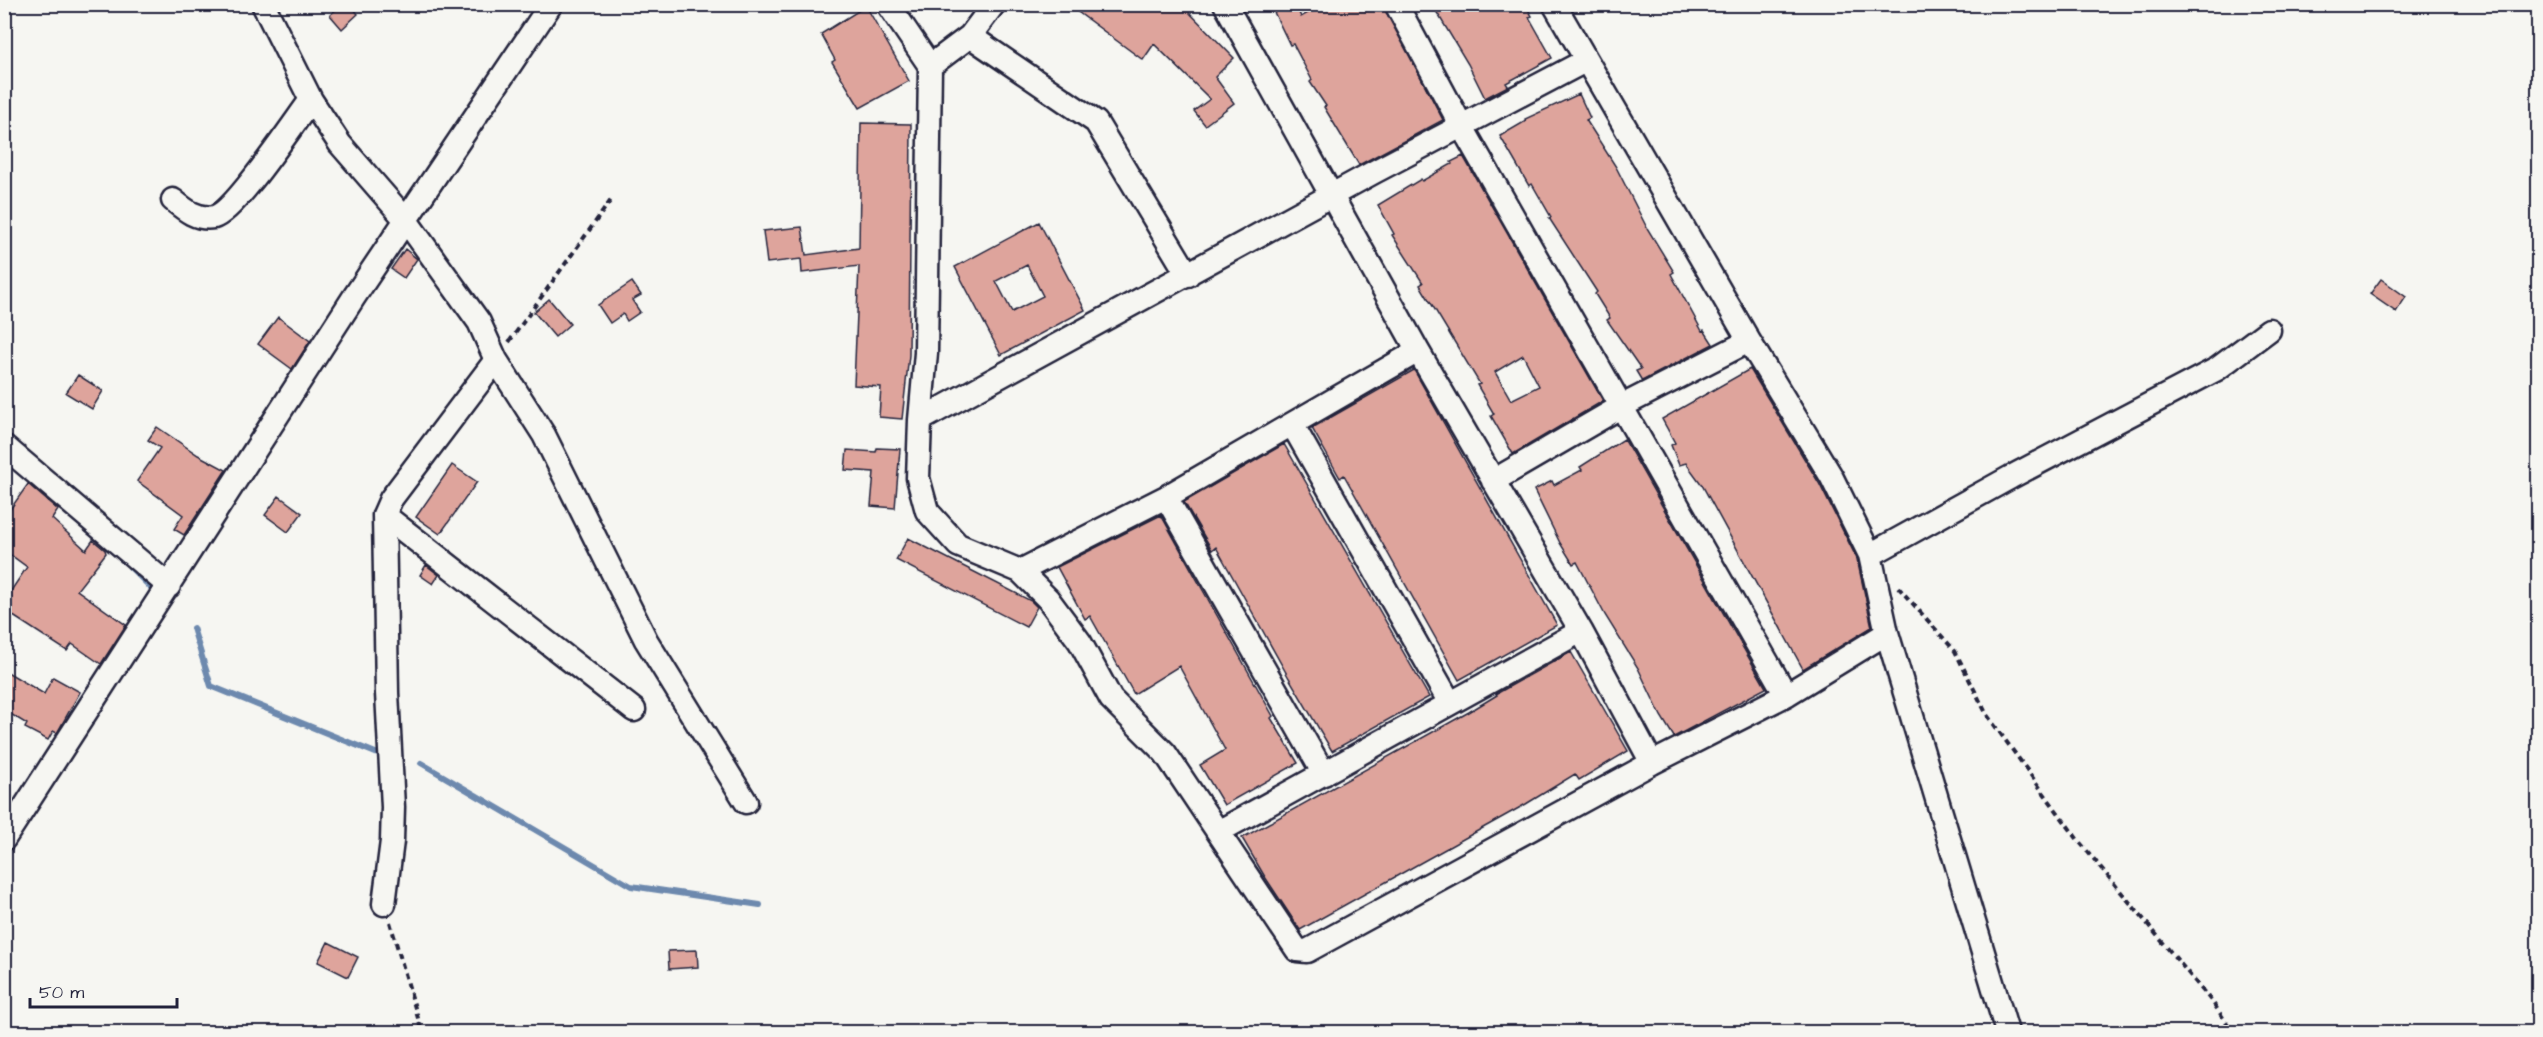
<svg xmlns="http://www.w3.org/2000/svg" width="2543" height="1037" font-family="'Architects Daughter',sans-serif">
<style>
.lines{fill:none;stroke-linecap:round;stroke-linejoin:round}
.stream{stroke:#6d89ae;stroke-width:6}
.building{fill:#dea49c;stroke:#22223b;stroke-width:1.5;fill-rule:evenodd}
.minor-casing{stroke:#22223b;stroke-width:27}
.path{stroke:#22223b;stroke-width:4;stroke-dasharray:6 4.5;stroke-linecap:butt}
.minor{stroke:#f6f6f2;stroke-width:22}
</style>
<rect width="100%" height="100%" fill="#f6f6f2"/>
<filter id="ink" filterUnits="userSpaceOnUse"><feTurbulence type="fractalNoise" baseFrequency=".0167" numOctaves="2"/><feDisplacementMap in="SourceGraphic" scale="12" xChannelSelector="R" yChannelSelector="G"/><feConvolveMatrix kernelMatrix="1 2 1 2 8 2 1 2 1" color-interpolation-filters="sRGB"/></filter>
<g filter="url(#ink)">
<g class="lines">
<!-- stream -->
<path class="stream" d="M130,567L154,591
M193,628L211,686L378,754
M421,763L631,886L760,905"/>
</g>
<!-- building -->
<path class="building" d="M342,4H350L358,14L342,29L330,15Z
M1067,4H1181L1234,58L1215,77L1234,103L1205,125L1194,111L1210,99L1154,44L1143,60Z
M1270,4H1295L1301,17L1324,4H1383L1443,120L1359,165L1324,107L1326,106L1310,82L1312,80L1293,44L1290,45Z
M1447,4H1525L1532,16L1529,17L1552,58L1506,83L1508,86L1485,98L1468,64L1436,11Z
M866,6L909,81L860,108L832,62L835,60L821,34Z
M1579,94L1590,118L1586,120L1616,167L1647,228L1674,272L1671,274L1702,331L1704,330L1713,344L1642,381L1636,371L1641,369L1607,320L1610,318L1595,294L1597,292L1549,218L1551,217L1532,184L1529,186L1500,136L1526,121L1525,119Z
M861,123L911,124L909,355L902,419L879,417L881,387L854,385L859,266L802,273L801,259L767,263L763,231L802,227L806,255L859,248Z
M1463,156L1603,401L1513,454L1491,416L1494,414L1477,385L1480,384L1420,285L1423,283L1392,235L1394,234L1378,205L1421,179L1422,181L1452,164L1451,162ZM1523,355L1539,386L1511,400L1495,372Z
M1039,222L1085,310L1001,355L955,267ZM1027,265L1043,296L1012,312L996,281Z
M405,249L417,259L404,278L391,269Z
M2381,279L2406,297L2396,312L2370,294Z
M632,282L641,295L632,300L640,312L627,321L623,314L610,323L598,305Z
M549,299L570,324L555,337L534,312Z
M278,317L310,341L292,369L258,344Z
M1750,369L1819,483L1857,559L1872,627L1803,669L1702,485L1686,463L1679,465L1671,445L1675,443L1662,419Z
M1414,370L1557,625L1459,680L1344,475L1340,478L1312,428Z
M78,375L103,391L92,409L66,393Z
M157,427L198,455L226,470L184,535L174,529L183,515L137,481L160,448L148,440Z
M1624,439L1766,688L1674,737L1661,716L1638,668L1605,615L1577,562L1573,564L1560,543L1534,490L1552,481L1554,485L1582,470L1580,467Z
M1284,444L1429,697L1332,751L1289,678L1216,547L1212,550L1184,502Z
M877,448L900,449L895,508L871,506L874,472L845,470L847,450L876,452Z
M452,465L477,482L440,534L416,517Z
M28,484L58,510L52,519L86,550L93,540L105,550L106,553L77,590L126,625L101,664L72,644L67,651L4,610V601L27,567L4,550V518Z
M279,496L302,513L288,532L265,515Z
M1161,515L1273,716L1271,718L1298,763L1224,805L1200,765L1225,750L1179,666L1134,694L1090,616L1085,619L1057,567Z
M908,538L1031,601L1037,607L1026,627L896,560Z
M426,565L439,575L433,584L420,575Z
M1571,652L1628,751L1579,780L1575,774L1526,804L1300,930L1265,877L1242,838L1469,712L1497,695L1496,694Z
M4,670L44,694L53,677L80,692L57,733L53,731L48,740L25,728L27,724L4,710Z
M328,942L358,957L348,977L318,962Z
M697,950L698,967L669,969L668,951Z"/>
<g class="lines">
<!-- minor casing -->
<g class="minor-casing">
<path id="minor" d="M263,4L311,100L340,144L405,219L479,322L496,360L544,435L646,640L746,802
M888,4L930,66
M994,4L970,36L930,66L926,353L920,420L918,478L927,511L958,545L1020,571L1048,599L1080,642L1111,699L1165,753L1297,950L1307,951L1652,763L1786,695L1887,633
M1225,4L1418,351L1581,631L1652,763
M1396,4L1462,127L1786,695
M1554,4L1749,341L1831,476L1870,555L1887,633L2007,1032
M970,36L1096,122L1188,275
M173,200C185,210 197,220 214,217C235,212 295,121 311,100
M496,360L391,499L384,515L634,710
M920,420L1374,172L1585,61
M1292,424L1450,703
M4,446L169,586
M1493,481L1622,406L1749,341
M1166,497L1324,774
M384,515L387,693L393,807L392,841L384,904
M1870,555L2011,477L2217,369L2269,330
M1020,571L1166,497L1418,351
M1218,832L1581,631
M4,839L354,297L551,4"/>
</g>
<!-- path -->
<path class="path" d="M509,342L611,200
M1898,587L1955,651L1987,715L2078,840L2213,1003L2233,1032
M390,922L422,1032"/>
<!-- minor -->
<use href="#minor" class="minor"/>
</g>
</g>
<!-- margin -->
<rect width="2543" height="1037" fill="none" stroke="#f6f6f2" stroke-width="24"/>
<rect x="12" y="12" width="2519" height="1013" fill="none" stroke="#22223b" stroke-width="2" filter="url(#ink)"/>
<!-- scale -->
<path d="M30 998v9h147v-9" fill="none" stroke="#22223b" stroke-width="3"/>
<text x="39" y="998" font-size="18" fill="#22223b" stroke="#f6f6f2" stroke-width="4.5" paint-order="stroke">50 m</text>
</svg>
